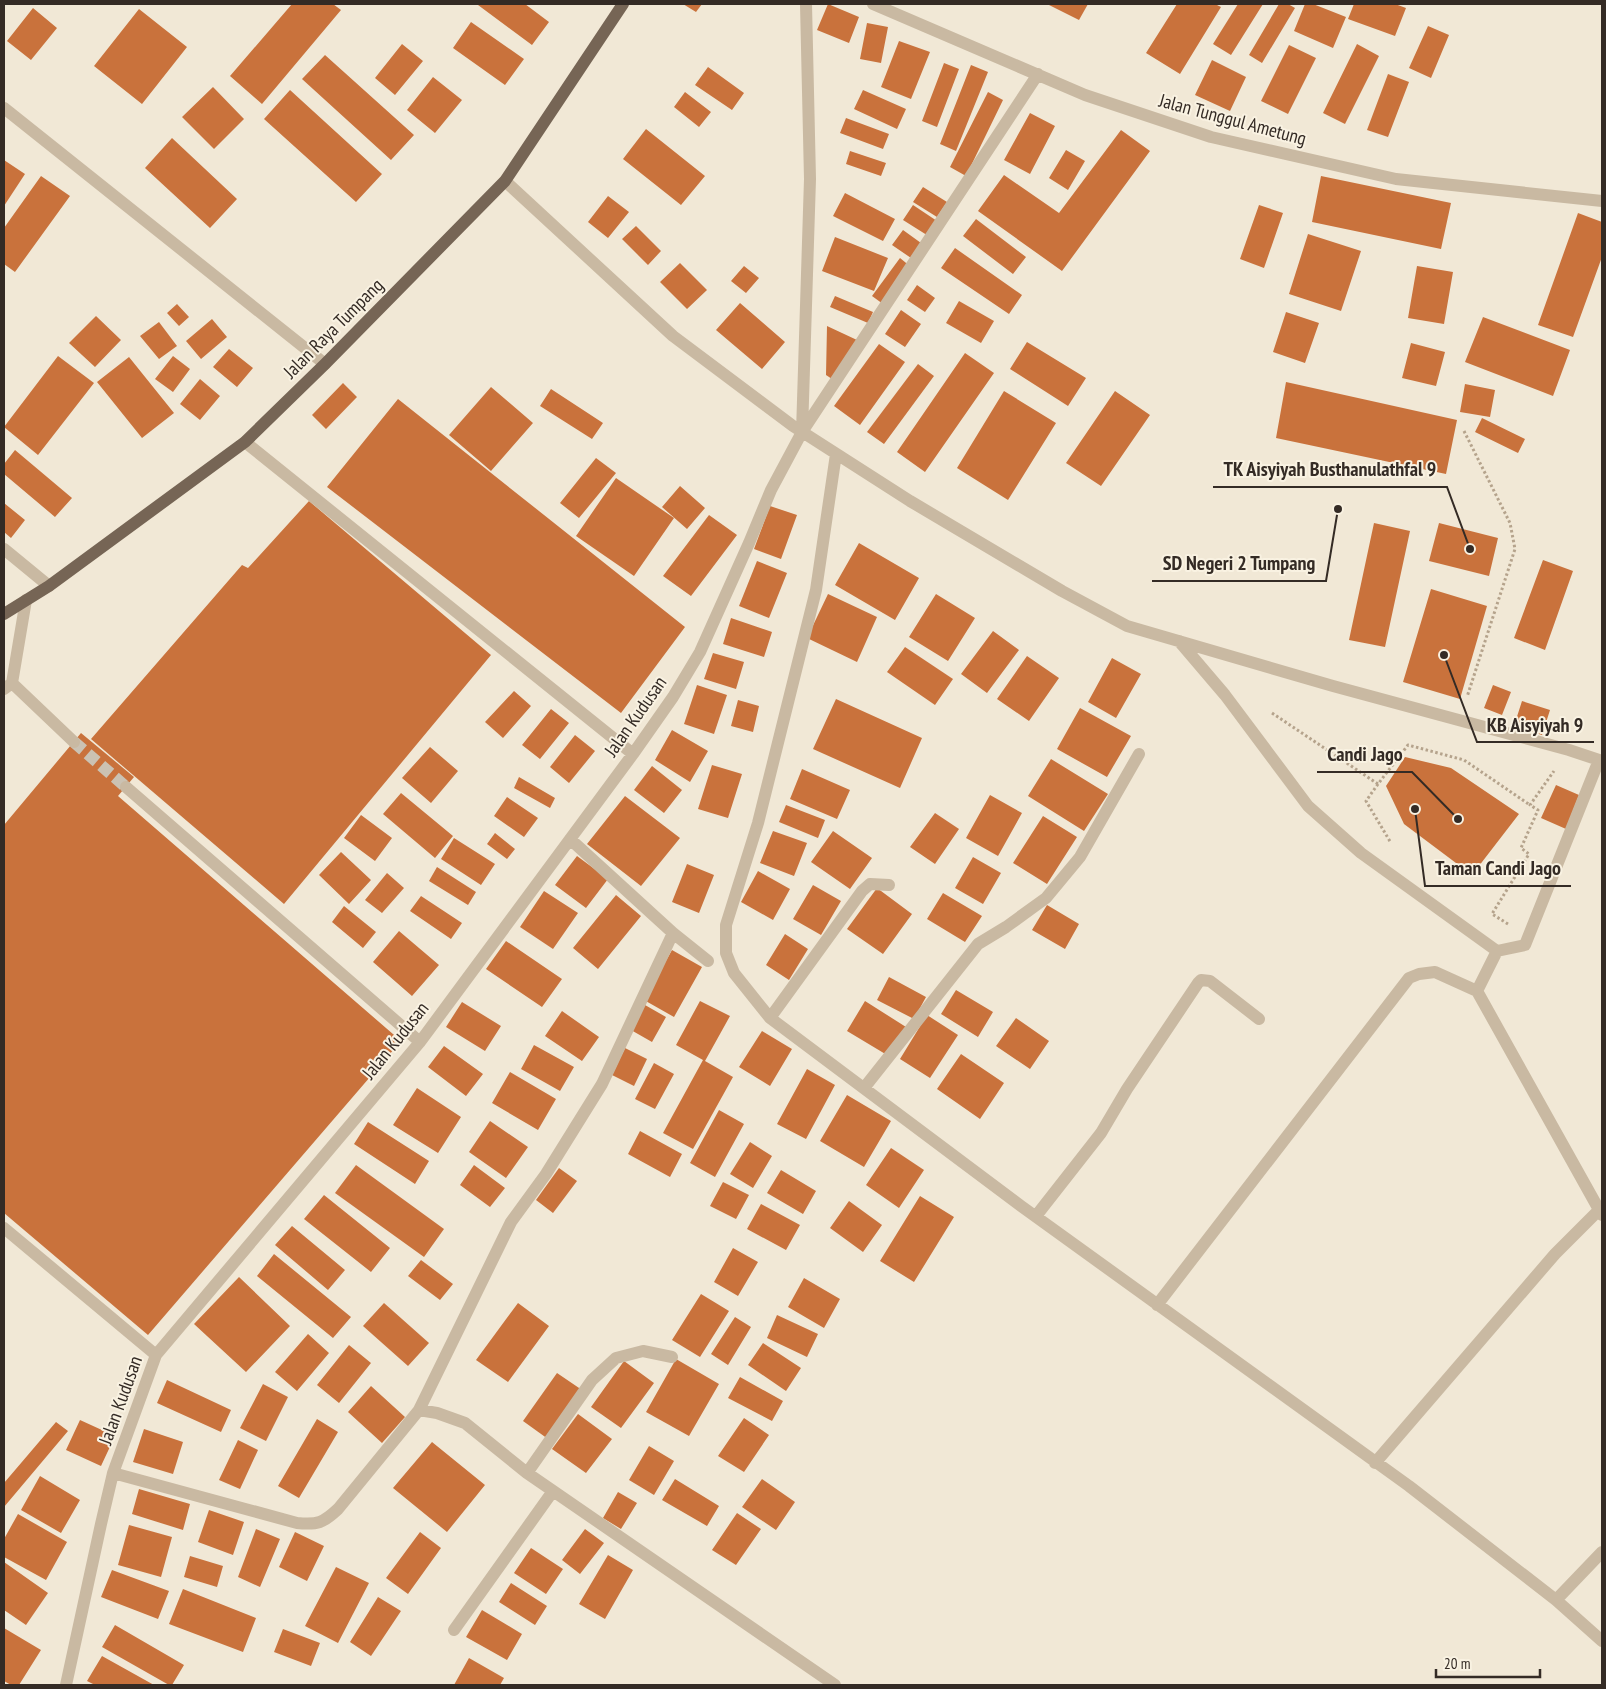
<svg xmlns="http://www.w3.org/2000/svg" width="1606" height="1689" font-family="'PT Sans Narrow',sans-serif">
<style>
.building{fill:#c9723c}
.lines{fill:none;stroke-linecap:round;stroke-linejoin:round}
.minor-tunnel{stroke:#cbc2b3;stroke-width:12;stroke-dasharray:12 6;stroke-linecap:butt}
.path{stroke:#b5a38c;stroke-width:3;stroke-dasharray:2.5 2.5;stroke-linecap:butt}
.minor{stroke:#c9b9a2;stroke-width:12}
.major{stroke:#766555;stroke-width:12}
.labels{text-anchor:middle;stroke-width:4;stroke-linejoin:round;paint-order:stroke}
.street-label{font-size:19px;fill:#342b25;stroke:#f9f2e2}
.leader{fill:none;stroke:#342b25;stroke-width:2}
.callout-dot{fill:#342b25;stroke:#f9f2e2;stroke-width:2}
.callout-label{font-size:20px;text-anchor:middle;font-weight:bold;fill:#342b25;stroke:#f9f2e2;stroke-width:4;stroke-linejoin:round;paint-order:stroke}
</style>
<rect width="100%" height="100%" fill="#f1e8d6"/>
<!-- building -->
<path class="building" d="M292,4H333L341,10L262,104L230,76Z
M479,4H525L549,22L532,45L478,5Z
M683,4H702L696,12Z
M828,4L859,17L849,43L817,30Z
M1047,4H1088L1079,20Z
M1177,4H1215L1221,7L1180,74L1146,53Z
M1238,4H1263L1231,55L1213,44Z
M1279,4H1288L1295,8L1262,63L1249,55Z
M1305,4H1313L1346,17L1333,48L1294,31Z
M1354,4H1395L1406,8L1395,36L1348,19Z
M33,8L57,28L31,60L7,41Z
M139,9L187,47L142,104L94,66Z
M471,22L524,59L505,85L453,48Z
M867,23L888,27L881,63L860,59Z
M1428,26L1449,35L1431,78L1409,68Z
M899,41L930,52L911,99L881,87Z
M402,44L423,61L395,95L375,78Z
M1357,44L1379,56L1345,124L1323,113Z
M1289,45L1316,58L1288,114L1261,101Z
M325,55L414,135L391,160L302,79Z
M1212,60L1246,77L1230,111L1195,95Z
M944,63L959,69L937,127L922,121Z
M971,65L988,72L956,151L940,144Z
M708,67L744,93L732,110L695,85Z
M1388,74L1409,82L1388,137L1367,130Z
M433,77L462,100L435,133L407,110Z
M213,87L244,119L214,149L182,117Z
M290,90L382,174L356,202L264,119Z
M863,90L906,109L897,129L854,109Z
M685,92L711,112L699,127L674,107Z
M988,92L1003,100L966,176L950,167Z
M1030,113L1055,126L1030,174L1004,160Z
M846,118L889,134L883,149L840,133Z
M646,129L705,176L681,205L623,159Z
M1121,130L1150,151L1062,271L978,211L1004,175L1059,213Z
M172,138L237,199L210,228L145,168Z
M1066,150L1085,161L1068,190L1049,178Z
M850,151L886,163L881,176L846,164Z
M4,160L25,174L4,206Z
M41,176L70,196L15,272L4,264V228Z
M1321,176L1451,203L1441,249L1312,222Z
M923,187L947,202L937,217L913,202Z
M845,193L895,219L883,241L833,216Z
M608,196L629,212L608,238L588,222Z
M913,205L940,223L930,237L903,220Z
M1259,205L1283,213L1264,268L1240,259Z
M1578,213L1602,222V257L1573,337L1538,325Z
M976,219L1026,257L1013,274L963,236Z
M636,226L661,251L648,265L622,239Z
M903,230L921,243L911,258L892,245Z
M1308,234L1361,251L1341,311L1289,294Z
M835,237L888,258L874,291L822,271Z
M955,248L1022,295L1009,314L941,268Z
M900,258L911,267L883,304L872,296Z
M680,263L707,290L687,309L660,282Z
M744,266L759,278L746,293L731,281Z
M1417,266L1453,272L1444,324L1408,318Z
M917,285L935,298L925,312L907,300Z
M835,296L873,312L868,323L830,307Z
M959,301L994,321L981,343L946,323Z
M740,303L785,342L762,369L716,330Z
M177,304L189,317L179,326L167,313Z
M901,310L921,324L905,347L885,334Z
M1286,312L1319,323L1305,363L1273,352Z
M96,316L121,340L95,367L69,343Z
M1483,317L1570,350L1553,396L1465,362Z
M212,319L227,337L201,359L186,341Z
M159,322L177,346L159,359L140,336Z
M827,326L857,340L832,379L826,375Z
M1027,342L1086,378L1068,406L1010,369Z
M1411,343L1445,352L1436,386L1402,378Z
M879,344L905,362L860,425L834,406Z
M229,349L253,368L237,387L213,367Z
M965,353L994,373L925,472L897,452Z
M58,356L94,383L38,455L4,427Z
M173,356L190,369L173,392L155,379Z
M129,357L174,413L142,438L97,382Z
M918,364L934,376L884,444L867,432Z
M200,379L220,396L200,420L180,404Z
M1286,382L1457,420L1446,474L1276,438Z
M343,383L357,397L326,429L312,415Z
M1465,384L1495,390L1490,417L1460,412Z
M491,387L533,423L491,471L449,435Z
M551,389L603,423L592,439L540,406Z
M1004,391L1056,423L1008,500L957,468Z
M1115,391L1150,415L1101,486L1066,463Z
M398,399L685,627L621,713L327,487Z
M1482,418L1525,439L1518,453L1475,432Z
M15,450L72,498L55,517L4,474V464Z
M596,458L616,473L579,518L560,503Z
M616,478L674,518L634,576L576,536Z
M680,486L705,508L687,529L662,507Z
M309,501L491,655L284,904L91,739L242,565L248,568Z
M4,503L25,520L11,538L4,532Z
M770,506L797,515L781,559L754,549Z
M709,515L737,535L691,596L663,576Z
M1374,523L1410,531L1385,647L1349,640Z
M1439,523L1498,538L1489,576L1429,561Z
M859,543L919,578L895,620L835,585Z
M1543,560L1573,571L1545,650L1514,638Z
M757,561L787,573L769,618L739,606Z
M1431,589L1487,606L1460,699L1403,682Z
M828,594L877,617L857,662L807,638Z
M936,594L975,618L948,661L909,637Z
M731,618L772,632L764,657L723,644Z
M993,631L1019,650L987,693L961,674Z
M905,647L953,679L935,705L887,672Z
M713,653L744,662L736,689L704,679Z
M1027,656L1059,678L1029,721L997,699Z
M1112,658L1141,674L1116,718L1088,702Z
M697,685L727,695L714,734L684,724Z
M1493,685L1511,692L1502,715L1484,708Z
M514,691L531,706L503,738L485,722Z
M836,699L922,738L900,788L813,749Z
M738,700L759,706L753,732L731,726Z
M1522,701L1550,710L1542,735L1514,726Z
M1080,708L1131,736L1107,777L1057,749Z
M551,709L569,723L540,759L522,745Z
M672,730L708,751L690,782L655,760Z
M81,733L134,777L118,796L401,1041L148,1335L4,1213V825Z
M575,735L595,751L569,783L550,767Z
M430,747L458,771L431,803L402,778Z
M1405,757L1451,768L1519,814L1472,875L1404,824L1386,786Z
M1051,759L1108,794L1084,831L1028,796Z
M712,765L742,774L728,818L698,809Z
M652,766L682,790L664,813L634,790Z
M802,769L850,790L837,819L790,799Z
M519,777L555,798L550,808L514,788Z
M1556,785L1579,795L1566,829L1541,818Z
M401,793L453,836L435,858L383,814Z
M990,795L1022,813L998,856L966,838Z
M625,796L680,838L641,886L587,844Z
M507,797L538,818L524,837L494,816Z
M786,805L825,820L818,838L779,822Z
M935,813L959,829L935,864L910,847Z
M361,815L392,838L375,861L344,838Z
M1043,816L1077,837L1047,884L1013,863Z
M773,831L807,843L794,876L760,863Z
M833,831L872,858L850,889L811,862Z
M495,833L515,849L507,859L487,844Z
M454,838L495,864L481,885L441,859Z
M341,852L371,880L349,904L319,875Z
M577,856L608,879L586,908L555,885Z
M973,857L1001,873L983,904L955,888Z
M687,864L714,875L699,913L672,902Z
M437,867L476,892L468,905L429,881Z
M758,871L790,889L773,920L741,902Z
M387,873L404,888L382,913L365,900Z
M813,885L841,901L821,935L793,919Z
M877,888L912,914L883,954L847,929Z
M544,891L578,913L553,949L520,927Z
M943,893L982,916L965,942L927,919Z
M616,895L641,916L598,969L573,948Z
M421,896L462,923L451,939L410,911Z
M1047,905L1079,924L1065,949L1032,930Z
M344,906L376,932L363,948L332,922Z
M399,931L439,965L412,996L373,962Z
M785,934L808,949L789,980L766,965Z
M506,941L562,979L542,1007L486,969Z
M672,950L702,967L674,1017L644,1000Z
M889,977L926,997L914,1019L877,1000Z
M956,990L993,1012L978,1037L941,1014Z
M700,1001L730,1016L705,1061L733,1077L693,1149L663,1133L703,1060L676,1045Z
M865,1001L906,1027L887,1055L847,1031Z
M462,1002L501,1026L485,1051L446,1027Z
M645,1005L666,1017L652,1042L631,1030Z
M562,1011L599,1037L582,1061L545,1036Z
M927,1015L958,1035L930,1078L900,1059Z
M1016,1018L1049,1041L1030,1069L996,1046Z
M762,1031L792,1049L770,1086L739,1067Z
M534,1045L574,1067L560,1091L521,1069Z
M444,1046L483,1074L466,1096L428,1067Z
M625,1048L647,1059L634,1086L612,1075Z
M961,1054L1004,1083L980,1119L937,1089Z
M654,1063L674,1074L655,1109L635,1099Z
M807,1069L835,1085L806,1139L777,1124Z
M510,1072L556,1099L538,1130L492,1103Z
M417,1088L461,1117L438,1153L393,1125Z
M847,1095L891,1121L864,1167L820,1141Z
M719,1110L744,1124L715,1177L690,1163Z
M490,1121L528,1147L506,1178L469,1152Z
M368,1122L429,1161L415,1184L354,1144Z
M640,1131L682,1154L670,1177L628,1154Z
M750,1142L772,1156L753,1188L730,1174Z
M891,1148L924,1170L899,1208L866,1185Z
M356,1165L444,1229L424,1257L335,1193Z
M474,1165L505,1188L490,1207L460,1185Z
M559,1168L577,1181L553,1213L536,1200Z
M781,1170L816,1191L803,1214L767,1193Z
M723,1182L749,1195L736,1219L710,1206Z
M324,1195L390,1248L371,1272L304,1219Z
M920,1196L954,1217L914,1282L880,1261Z
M849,1201L882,1225L863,1252L830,1228Z
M761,1204L800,1225L786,1250L747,1229Z
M292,1226L345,1270L328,1290L275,1245Z
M733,1248L758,1262L738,1296L714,1282Z
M274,1254L351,1317L333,1338L257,1276Z
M421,1260L453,1284L440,1300L408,1276Z
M239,1277L290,1326L246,1372L194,1324Z
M804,1278L840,1299L824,1328L788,1307Z
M701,1294L729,1311L700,1357L672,1340Z
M384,1303L429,1343L408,1366L363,1326Z
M518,1303L549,1326L508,1382L476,1360Z
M777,1315L818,1334L807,1357L767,1338Z
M735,1317L751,1327L728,1365L711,1354Z
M308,1334L329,1353L297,1391L275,1372Z
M763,1343L801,1368L786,1391L748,1365Z
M349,1345L371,1363L339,1403L317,1385Z
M676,1359L719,1384L689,1436L646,1412Z
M624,1361L654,1383L621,1428L591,1407Z
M557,1373L582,1390L548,1439L523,1421Z
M740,1377L783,1401L772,1421L728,1398Z
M167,1380L231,1410L221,1432L157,1403Z
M263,1384L288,1397L266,1441L240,1428Z
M371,1386L405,1417L382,1443L348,1412Z
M578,1414L612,1439L586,1473L552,1449Z
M744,1418L769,1435L744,1472L718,1456Z
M317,1419L338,1432L299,1498L278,1486Z
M80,1420L115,1436L101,1466L66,1450Z
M56,1422L68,1431L4,1507V1483Z
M144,1429L183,1442L173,1474L133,1462Z
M238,1440L258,1450L240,1489L219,1480Z
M432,1442L485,1485L447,1532L393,1488Z
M649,1446L674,1461L654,1495L629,1480Z
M40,1476L80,1500L61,1533L21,1510Z
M675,1479L719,1506L707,1526L662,1500Z
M762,1479L795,1502L776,1530L742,1507Z
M139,1489L190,1504L183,1530L132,1514Z
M618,1492L637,1503L621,1529L603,1518Z
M209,1510L244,1522L233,1555L198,1542Z
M737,1513L761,1529L736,1565L712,1550Z
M18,1514L67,1542L46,1580L4,1557V1539Z
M129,1525L172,1537L161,1577L118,1565Z
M256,1529L280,1539L260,1587L238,1577Z
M585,1529L604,1543L580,1574L562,1560Z
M295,1532L324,1546L307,1581L279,1567Z
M420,1532L441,1548L408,1594L386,1578Z
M531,1548L563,1569L546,1594L514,1573Z
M608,1555L633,1570L605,1619L579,1604Z
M190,1556L223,1566L217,1587L184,1577Z
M4,1562L48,1593L26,1625L4,1610Z
M336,1567L369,1583L338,1643L305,1626Z
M112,1570L169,1591L158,1619L101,1597Z
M511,1583L547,1606L535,1625L499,1602Z
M183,1589L256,1618L243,1652L169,1624Z
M378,1597L401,1611L371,1656L350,1642Z
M482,1610L522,1634L507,1660L466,1637Z
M115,1625L184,1665L172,1685H169L102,1647Z
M4,1628L41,1650L19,1685H11L4,1681Z
M283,1629L320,1643L311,1666L274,1652Z
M102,1656L154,1685H95L87,1681Z
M469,1658L504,1678L500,1685H454Z"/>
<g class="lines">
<!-- minor-tunnel -->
<path class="minor-tunnel" d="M74,742L126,787"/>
<!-- path -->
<path class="path" d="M1464,431L1510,523L1515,549L1467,697
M1272,713L1378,784L1408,745L1464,760L1530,805
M1378,784L1366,801L1391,843
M1508,924L1492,914L1529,854L1521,848L1538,810L1530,805L1554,771"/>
<!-- minor -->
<path class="minor" d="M873,4L1085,95L1211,137L1396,179L1602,201
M4,108L325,364
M505,181L673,336L793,426L910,501L1062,591L1127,626L1333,686L1569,750L1602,761
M802,432L810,179L806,4
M245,442L633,754
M836,454L816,590L758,823L726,925V953L734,973L770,1018L1021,1206L1409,1486L1556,1600L1602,1641
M4,549L49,586
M1179,641L1225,695L1308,806L1361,853L1497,951L1525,945L1599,760
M12,683L74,742
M4,689L12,683L26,600
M126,787L420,1042
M570,839L673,933L708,961
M1477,991L1602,1215
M770,1018L862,891L870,884L889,885
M864,1088L978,944L1006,927L1046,898L1080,857L1139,754
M1036,1216L1101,1133L1127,1089L1198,983L1201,980L1210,981L1259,1019
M4,1228L156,1355
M1157,1305L1409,978L1419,974L1435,972L1477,991L1497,951
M419,1410L511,1222L546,1174L602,1084L673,933
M1375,1463L1555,1254L1599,1210
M113,1473L297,1523C318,1525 323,1523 338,1509L419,1410L437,1413L465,1423L527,1473L835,1685
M527,1473L592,1380L616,1358L643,1351L672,1357
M1556,1600L1602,1552
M454,1630L553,1491
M66,1685L101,1524L113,1473L156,1355L420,1042L633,754L673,697L700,652L749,543L771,490L802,432L1038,74"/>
<!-- major -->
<path class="major" d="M4,614L49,586L245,442L325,364L505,181L623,4"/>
</g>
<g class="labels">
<!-- street labels -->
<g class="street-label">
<text transform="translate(1233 119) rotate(15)" y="7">Jalan Tunggul Ametung</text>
<text transform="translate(333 328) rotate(-45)" y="7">Jalan Raya Tumpang</text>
<text transform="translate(635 716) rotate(-55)" y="7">Jalan Kudusan</text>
<text transform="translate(395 1040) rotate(-51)" y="7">Jalan Kudusan</text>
<text transform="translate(120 1400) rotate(-70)" y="7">Jalan Kudusan</text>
</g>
</g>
<!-- callouts -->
<path class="leader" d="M1470 549L1447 487H1213M1338 509L1326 581H1152M1444 655L1477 742H1594M1458 819L1412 772H1317M1415 809L1425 886H1571"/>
<g class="callout-dot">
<circle cx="1470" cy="549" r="5"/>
<circle cx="1338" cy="509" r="5"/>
<circle cx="1444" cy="655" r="5"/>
<circle cx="1458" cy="819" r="5"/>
<circle cx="1415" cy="809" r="5"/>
</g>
<g class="callout-label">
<text x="1330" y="476">TK Aisyiyah Busthanulathfal 9</text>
<text x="1239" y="570">SD Negeri 2 Tumpang</text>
<text x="1535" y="732">KB Aisyiyah 9</text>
<text x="1365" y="761">Candi Jago</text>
<text x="1498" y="875">Taman Candi Jago</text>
</g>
<!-- border -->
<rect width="1606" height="1689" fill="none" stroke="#342b25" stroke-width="10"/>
<!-- scale -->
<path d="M1436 1669v8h104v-8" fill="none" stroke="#342b25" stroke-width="2.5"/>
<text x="1444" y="1669" font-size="15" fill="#342b25" stroke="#f9f2e2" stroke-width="4" paint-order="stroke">20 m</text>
</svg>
